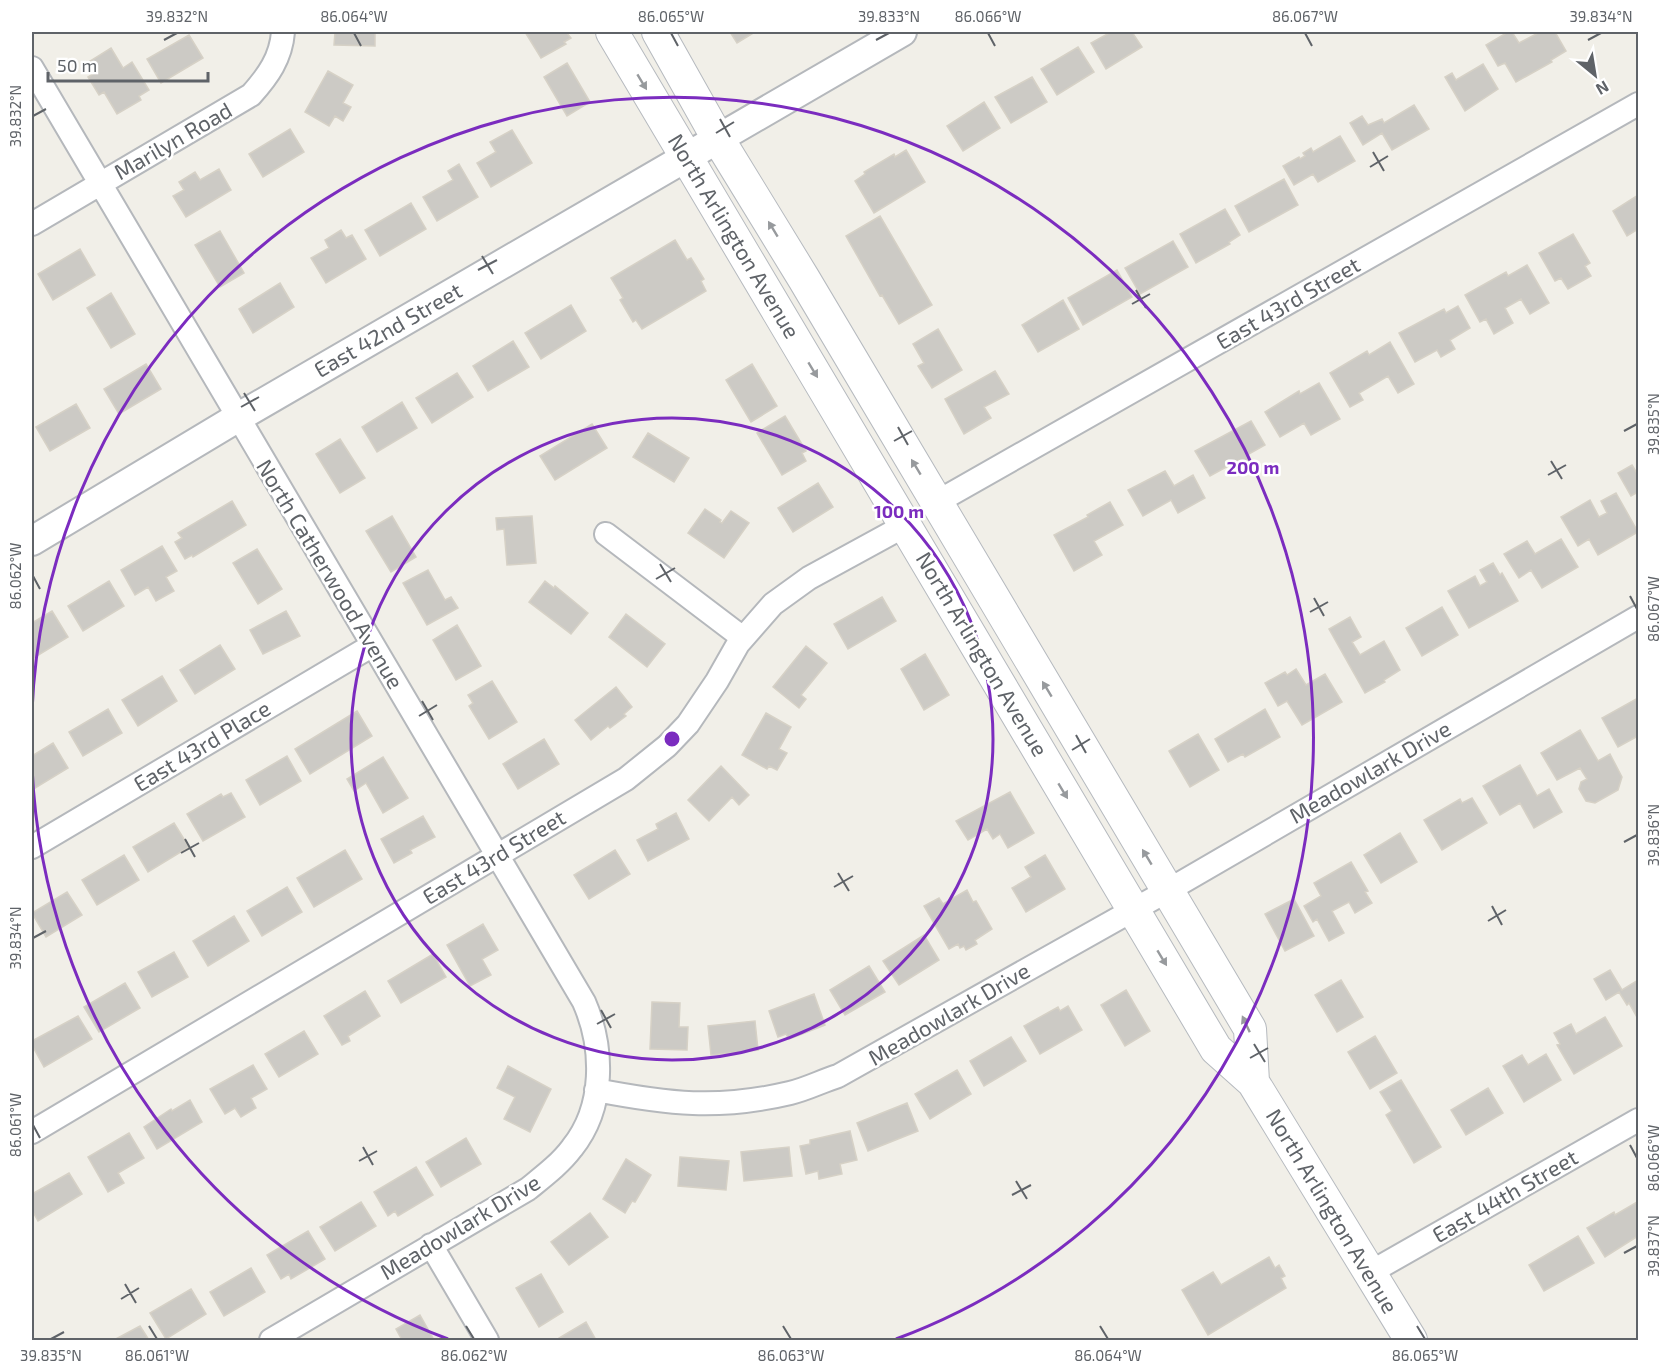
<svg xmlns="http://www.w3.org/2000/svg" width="1670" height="1372" font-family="'Exo 2',sans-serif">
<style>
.building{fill:#cccac5;stroke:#d6d1c6;stroke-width:1.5}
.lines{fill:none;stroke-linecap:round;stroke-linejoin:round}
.minor-casing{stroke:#b5b8bc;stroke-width:26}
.tertiary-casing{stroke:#b5b8bc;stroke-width:32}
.secondary-casing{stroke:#b6babf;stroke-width:34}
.minor{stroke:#fff;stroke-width:22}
.tertiary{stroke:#fff;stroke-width:28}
.secondary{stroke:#fff;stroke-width:32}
.oneway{fill:#979a9d}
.ticks{fill:none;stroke:#5f6368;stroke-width:2}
.ring{fill:none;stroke:#7b2cbf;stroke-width:3}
.labels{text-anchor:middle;stroke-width:5;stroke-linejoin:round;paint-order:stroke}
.street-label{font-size:22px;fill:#5f6368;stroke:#fff}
.centre{fill:#7b2cbf;stroke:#fff;stroke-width:3}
.ring-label{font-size:18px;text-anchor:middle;font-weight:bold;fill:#7b2cbf;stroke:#fff;stroke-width:5;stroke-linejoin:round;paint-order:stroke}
.neatline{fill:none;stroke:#5f6368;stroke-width:2}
.ticks-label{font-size:15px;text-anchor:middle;fill:#5f6368}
</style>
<rect width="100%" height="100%" fill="#f1efe8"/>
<!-- building -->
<path class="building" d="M335,32H375V46L334,45Z
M525,32H566L571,38L564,42L566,44L541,58Z
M730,32H755L737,43Z
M1111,32H1132L1142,47L1106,69L1091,43Z
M1508,32H1512L1519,43L1540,32H1555L1566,51L1551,60L1552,62L1516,82L1505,63L1498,66L1486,45Z
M189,35L203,58L161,83L147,59Z
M1078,47L1094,72L1057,95L1041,69Z
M111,48L123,68L132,62L149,90L139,96L141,100L117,114L104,92L99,95L88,77L93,74L87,63Z
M567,63L590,102L567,116L544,77Z
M1483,64L1498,89L1465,111L1445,77L1452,73L1456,80Z
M328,71L353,85L343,103L351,107L343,121L335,116L329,126L305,112Z
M1032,77L1047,102L1011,123L995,97Z
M984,102L1000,128L963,151L947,126Z
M1414,105L1429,129L1392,150L1382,133L1363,145L1350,123L1362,116L1368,125L1382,119L1384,123Z
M290,129L304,152L263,177L249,154Z
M512,130L532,163L491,187L477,163L496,152L490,142Z
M1340,136L1355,161L1318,182L1313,174L1294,185L1283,166L1299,157L1300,159L1305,156L1303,153L1311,148L1313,152Z
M906,150L925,182L874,213L855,181L865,174L864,172L894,154L895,157Z
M459,164L478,197L437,221L423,197L453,180L448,171Z
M219,169L231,190L186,217L173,196L184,190L179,182L195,172L200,180Z
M1284,179L1298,205L1249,232L1235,206Z
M1638,195V229L1627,236L1613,211Z
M411,203L426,229L380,256L365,230Z
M1225,209L1240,235L1229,242L1230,244L1196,263L1180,234Z
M880,216L932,305L899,324L882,295L880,296L846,236Z
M341,230L346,238L352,235L366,259L326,283L311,258L329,248L325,240Z
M220,231L244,273L220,287L195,245Z
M1573,234L1590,263L1585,266L1591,276L1568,289L1561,278L1555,281L1539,253Z
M675,240L687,260L691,258L704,279L701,281L706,291L642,329L636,320L633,322L620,300L623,298L611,278Z
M1173,241L1188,267L1140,294L1125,268Z
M80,249L95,275L53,300L38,274Z
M1527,265L1549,303L1530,314L1521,299L1505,308L1513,323L1494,334L1486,319L1480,322L1465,295L1506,272L1508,276Z
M1117,270L1132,297L1083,325L1068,298Z
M280,283L294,307L253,333L239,309Z
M111,293L135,334L111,348L87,308Z
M1063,300L1079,329L1038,352L1022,325Z
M571,305L586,331L541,359L525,333Z
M1458,306L1470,328L1450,340L1455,349L1441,357L1437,350L1415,362L1399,333L1444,309L1446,313Z
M938,329L962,370L932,388L918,366L924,363L913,344Z
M513,341L529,367L488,391L473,366Z
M1390,342L1414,384L1398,393L1388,376L1359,393L1363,400L1350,407L1330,373L1367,351L1369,355Z
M146,364L161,389L119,414L104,389Z
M752,364L777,406L751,422L726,380Z
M995,371L1009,394L984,407L991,418L964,434L945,399Z
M457,373L473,397L432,423L416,398Z
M1319,383L1340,419L1311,435L1304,423L1280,437L1265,412L1299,391L1300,394Z
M402,402L417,428L377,452L362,427Z
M76,404L90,428L50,451L36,427Z
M785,416L806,451L802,453L806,461L782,475L757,433Z
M1251,421L1265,445L1247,455L1249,459L1241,464L1239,460L1210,476L1195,451Z
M592,424L607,448L555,480L540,456Z
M648,433L689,458L674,482L633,457Z
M340,439L365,478L340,493L316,454Z
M1632,465L1638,475V492L1631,496L1618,473Z
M1165,471L1174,486L1193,475L1205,498L1178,513L1171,500L1143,516L1128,490Z
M818,483L833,507L793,532L778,508Z
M1616,493L1638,532L1598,555L1589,539L1578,546L1561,517L1590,500L1599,517L1607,513L1601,501Z
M232,501L246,525L193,557L192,555L185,559L175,542L182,538L178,533Z
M1110,502L1123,525L1094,541L1102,555L1074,571L1054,535L1088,517L1087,515Z
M705,509L721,520L720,522L722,523L731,511L749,523L724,558L688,533Z
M392,516L416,557L391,572L366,531Z
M532,516L536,563L507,565L504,529L497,530L496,518Z
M1561,539L1578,567L1542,588L1531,570L1519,578L1504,554L1527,541L1535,554Z
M162,546L177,571L166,577L174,591L156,601L148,587L135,595L121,570Z
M257,549L282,589L258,604L233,563Z
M1493,563L1500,575L1502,573L1518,601L1469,628L1448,591L1475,576L1480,586L1487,582L1480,570Z
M428,570L445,600L451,597L458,608L427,625L403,583Z
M109,581L124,606L83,631L68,606Z
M545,581L554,588L555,586L588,613L571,634L529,602Z
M882,597L896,621L848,649L834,624Z
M1442,607L1458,635L1422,656L1406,628Z
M52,611L68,637L32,659V623Z
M286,611L300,636L263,654L250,630Z
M626,614L665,644L647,667L609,637Z
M1350,617L1361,637L1352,642L1360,655L1384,641L1400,670L1384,680L1385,682L1365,693L1329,629Z
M457,625L481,666L456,680L433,640Z
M220,645L235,669L195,694L180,670Z
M806,646L827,663L801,695L806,699L799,708L773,687Z
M925,654L949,695L924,710L901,669Z
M1296,669L1306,685L1325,674L1342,702L1302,725L1287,701L1278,706L1265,683L1285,672L1287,675Z
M162,676L177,701L138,726L122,700Z
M492,681L517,722L489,739L469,706L473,703L468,695Z
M616,687L632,707L624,714L626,716L610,728L608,726L591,740L575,720Z
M1638,698V736L1618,747L1602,718Z
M108,709L122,733L83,756L69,732Z
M1265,709L1280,737L1245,757L1243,754L1228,762L1215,739Z
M357,711L372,736L310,774L295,749Z
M766,713L791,727L779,749L787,753L777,770L769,766L767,769L742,755Z
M1580,730L1598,761L1610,754L1622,777L1618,790L1595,803L1586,801L1579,789L1581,782L1587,779L1580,768L1557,780L1541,753Z
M1198,734L1219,770L1190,787L1169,751Z
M544,739L559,764L518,789L503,764Z
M53,743L68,768L32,790V756Z
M287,756L301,781L260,805L246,780Z
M383,757L408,798L383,813L366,783L354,791L347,779Z
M1520,765L1537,796L1549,789L1562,812L1534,828L1520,803L1500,815L1483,786Z
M721,766L749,795L739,805L732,797L709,821L688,800Z
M1010,792L1034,833L1008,848L1000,834L993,839L987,829L968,840L956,821Z
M231,793L245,817L203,841L187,814L221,794L223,797Z
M1472,798L1487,823L1442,850L1424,820L1460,799L1462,803Z
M676,813L689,839L648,861L637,840L658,829L656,824Z
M423,816L435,837L410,850L412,853L394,863L381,839Z
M174,823L189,847L148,872L133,847Z
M1400,833L1417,862L1381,883L1364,855Z
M345,850L362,879L314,907L297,878Z
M615,850L630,874L589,899L574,875Z
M124,855L139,880L97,905L82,880Z
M1045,855L1065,889L1026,912L1012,888L1031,877L1025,867Z
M1351,862L1368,891L1365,892L1372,903L1355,913L1349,902L1332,911L1344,933L1329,941L1317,919L1313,922L1304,906L1321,896L1314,883Z
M287,887L302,912L262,936L247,911Z
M967,890L973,902L976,901L992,929L975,940L977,944L966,950L964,946L960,948L958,944L949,949L924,906L939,898L943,904Z
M67,892L82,915L46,937L32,913Z
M1294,899L1314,936L1285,951L1265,914Z
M234,916L249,941L208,966L193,941Z
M483,924L498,950L482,959L491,975L470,986L447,945Z
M924,935L939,960L899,985L883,961Z
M174,952L188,977L152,997L138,972Z
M433,954L446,977L401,1003L388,981Z
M869,966L885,992L845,1015L830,990Z
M1610,970L1622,990L1638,980V1019L1629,1003L1627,1005L1619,992L1606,1000L1594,979Z
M1341,980L1363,1017L1337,1032L1315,995Z
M125,983L140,1008L99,1032L84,1007Z
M1126,990L1150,1031L1125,1046L1101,1005Z
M365,991L380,1016L348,1036L350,1041L342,1045L324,1016Z
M814,994L825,1025L789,1039L786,1034L778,1037L769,1011Z
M652,1002L680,1003L679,1027H688L687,1050L650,1049Z
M1068,1006L1082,1030L1040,1054L1024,1026L1058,1007L1060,1011Z
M78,1016L92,1039L44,1067L32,1045V1041Z
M1605,1017L1622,1046L1574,1074L1557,1045L1560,1044L1554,1033L1571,1024L1576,1034Z
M755,1021L758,1050L711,1055L708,1026Z
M304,1031L318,1054L279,1077L265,1054Z
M1375,1036L1397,1073L1370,1089L1348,1052Z
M1011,1037L1026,1061L984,1086L970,1061Z
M1546,1054L1561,1080L1524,1102L1503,1066L1522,1055L1528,1065Z
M253,1065L267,1089L251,1098L256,1108L241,1117L235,1108L225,1114L210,1089Z
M508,1066L551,1089L530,1132L504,1119L515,1097L497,1088Z
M957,1070L971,1094L930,1119L915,1094Z
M1401,1080L1441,1147L1414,1163L1386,1115L1392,1111L1380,1092Z
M1488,1088L1503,1113L1466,1135L1451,1110Z
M190,1100L202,1122L157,1149L144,1127L171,1109L172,1111Z
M907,1103L918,1131L868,1151L857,1123Z
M850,1131L857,1160L840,1164L842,1174L819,1179L818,1171L806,1174L800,1146L810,1144V1140Z
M129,1133L144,1158L118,1173L124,1183L108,1192L88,1157Z
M466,1138L481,1164L441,1187L426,1162Z
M789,1147L792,1176L744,1181L741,1152Z
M680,1157L729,1161L726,1190L678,1186Z
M626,1159L651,1175L635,1202L632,1201L625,1213L603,1199Z
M416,1167L433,1195L398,1216L395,1211L388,1216L374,1192Z
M69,1173L82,1194L38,1221L32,1210V1194Z
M361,1202L376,1226L335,1251L320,1227Z
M1637,1202L1638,1204V1236L1605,1257L1587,1228L1614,1212L1615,1215Z
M590,1213L608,1237L569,1265L551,1242Z
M308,1231L325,1259L291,1279L289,1274L281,1279L267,1255Z
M1578,1236L1594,1263L1544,1291L1529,1265Z
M1269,1257L1275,1268L1279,1265L1285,1276L1281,1278L1286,1288L1208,1335L1182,1290L1213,1272L1221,1285Z
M251,1268L265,1292L224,1316L210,1292Z
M541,1274L563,1312L539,1327L516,1288Z
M191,1289L206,1314L166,1339L150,1313Z
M420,1315L434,1340H402L396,1329Z
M586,1322L596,1340H560L559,1338Z
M140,1326L149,1340H114Z"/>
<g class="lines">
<!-- minor casing -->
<g class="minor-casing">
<path id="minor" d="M32,68L584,1002C604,1048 605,1107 572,1148C560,1164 544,1176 528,1189L271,1340
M32,224L251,95C268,76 281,58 283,32
M937,502L1638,104
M606,534L743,638
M32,847L373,645
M596,1090C668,1104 718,1110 790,1093C807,1089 822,1081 838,1076L1167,891L1638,617
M32,1132L626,779L667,746L688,724L717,681L738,644L773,604L809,578L906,525
M431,1245L487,1340
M1371,1272L1638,1120"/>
</g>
<!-- tertiary casing -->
<g class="tertiary-casing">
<path id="tertiary" d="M32,541L237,418L902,32"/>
</g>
<!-- secondary casing -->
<g class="secondary-casing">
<path id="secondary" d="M612,32L1216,1049L1253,1082L1411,1340
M658,32L717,137L804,279L1250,1029L1253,1082"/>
</g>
<!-- minor -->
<use href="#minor" class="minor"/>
<!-- tertiary -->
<use href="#tertiary" class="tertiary"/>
<!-- secondary -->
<use href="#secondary" class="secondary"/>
</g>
<!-- one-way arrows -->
<defs><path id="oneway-solid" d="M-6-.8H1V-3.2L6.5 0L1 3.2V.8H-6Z" transform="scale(1.5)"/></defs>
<g class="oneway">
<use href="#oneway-solid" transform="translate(642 82) rotate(59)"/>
<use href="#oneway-solid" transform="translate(773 229) rotate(-121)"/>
<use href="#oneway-solid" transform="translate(813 370) rotate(59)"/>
<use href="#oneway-solid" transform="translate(916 467) rotate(-121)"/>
<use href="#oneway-solid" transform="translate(1047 689) rotate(-121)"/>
<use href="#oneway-solid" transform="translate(1063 791) rotate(59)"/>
<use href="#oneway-solid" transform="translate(1147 857) rotate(-121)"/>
<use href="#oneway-solid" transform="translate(1162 958) rotate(59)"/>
<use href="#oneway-solid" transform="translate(1246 1024) rotate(-115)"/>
</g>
<!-- ticks -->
<path class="ticks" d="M354,33L361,46M671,33L678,46M988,33L995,46M1305,33L1312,46M164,40L177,33M876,40L889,33M1588,40L1601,33M33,116L46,109M720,119L730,137M716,133L734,122M1373,152L1384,171M1370,167L1388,156M482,256L493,274M478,270L497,260M1136,290L1146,308M1132,304L1150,294M244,393L255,411M241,407L259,397M898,427L908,445M1624,431L1637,424M894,441L912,431M1551,461L1562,479M1548,475L1566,465M660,564L671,582M33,576L40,589M656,579L675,568M1630,596L1637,609M1314,598L1324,616M1310,612L1328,602M422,701L433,720M419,716L437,705M1076,735L1086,753M1072,750L1090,739M185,839L195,857M1624,842L1637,835M181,853L199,843M838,873L849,891M834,887L853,876M1492,906L1502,925M1488,921L1506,910M33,938L46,931M601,1010L611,1028M597,1024L615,1014M1254,1044L1265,1062M1250,1058L1268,1048M33,1125L40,1138M1630,1145L1637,1158M363,1147L373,1165M359,1161L377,1151M1016,1181L1027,1199M1012,1195L1031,1185M1624,1253L1637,1246M125,1284L136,1303M121,1299L139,1288M149,1326L157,1339M466,1326L474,1339M783,1326L791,1339M1100,1326L1108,1339M1417,1326L1425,1339M51,1339L64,1332"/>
<!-- distance rings -->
<g class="ring">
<circle cx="672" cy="739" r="321"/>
<path d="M448 1339A641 641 0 0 1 32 767M32 711A641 641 0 1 1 896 1339"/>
</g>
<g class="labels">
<!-- street labels -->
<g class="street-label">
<text transform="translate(173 141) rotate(-30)" y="8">Marilyn Road</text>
<text transform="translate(734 236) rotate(59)" y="8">North Arlington Avenue</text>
<text transform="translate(1288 303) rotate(-30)" y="8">East 43rd Street</text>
<text transform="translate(388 330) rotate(-30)" y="8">East 42nd Street</text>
<text transform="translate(330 574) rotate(59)" y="8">North Catherwood Avenue</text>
<text transform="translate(982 654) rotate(59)" y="8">North Arlington Avenue</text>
<text transform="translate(202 746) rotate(-31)" y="8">East 43rd Place</text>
<text transform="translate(1370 772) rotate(-30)" y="8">Meadowlark Drive</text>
<text transform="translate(494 857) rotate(-31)" y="8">East 43rd Street</text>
<text transform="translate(949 1014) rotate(-30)" y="8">Meadowlark Drive</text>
<text transform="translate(1505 1196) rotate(-30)" y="8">East 44th Street</text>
<text transform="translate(1332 1211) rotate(59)" y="8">North Arlington Avenue</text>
<text transform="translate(460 1227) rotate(-31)" y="8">Meadowlark Drive</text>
</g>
</g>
<circle cx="672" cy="739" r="9" class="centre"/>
<g class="ring-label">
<text x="1253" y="474">200 m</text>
<text x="899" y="518">100 m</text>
</g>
<!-- border -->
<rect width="1670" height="1372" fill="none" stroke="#ffffff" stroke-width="66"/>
<!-- north arrow -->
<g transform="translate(1595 75) rotate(150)" stroke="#ffffff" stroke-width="4.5" paint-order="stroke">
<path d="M0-4.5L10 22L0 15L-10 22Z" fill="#5f6368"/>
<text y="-9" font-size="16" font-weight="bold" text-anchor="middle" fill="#5f6368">N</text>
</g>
<!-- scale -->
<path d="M48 72v9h160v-9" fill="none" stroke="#5f6368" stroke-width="3"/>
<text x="57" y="72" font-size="18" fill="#5f6368" stroke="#ffffff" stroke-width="4.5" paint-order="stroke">50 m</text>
<rect x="33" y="33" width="1604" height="1306" class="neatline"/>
<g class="ticks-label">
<text x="177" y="22">39.832°N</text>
<text x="354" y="22">86.064°W</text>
<text x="671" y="22">86.065°W</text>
<text x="889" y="22">39.833°N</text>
<text x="988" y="22">86.066°W</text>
<text x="1305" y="22">86.067°W</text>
<text x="1601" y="22">39.834°N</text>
<text transform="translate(16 116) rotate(-90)" y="5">39.832°N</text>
<text transform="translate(1654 424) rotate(-90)" y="5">39.835°N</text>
<text transform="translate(16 576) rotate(-90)" y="5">86.062°W</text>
<text transform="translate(1654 609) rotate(-90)" y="5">86.067°W</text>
<text transform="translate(1654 835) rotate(-90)" y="5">39.836°N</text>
<text transform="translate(16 938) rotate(-90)" y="5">39.834°N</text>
<text transform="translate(16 1125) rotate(-90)" y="5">86.061°W</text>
<text transform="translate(1654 1158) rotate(-90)" y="5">86.066°W</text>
<text transform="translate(1654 1246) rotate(-90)" y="5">39.837°N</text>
<text x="51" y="1361">39.835°N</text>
<text x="157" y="1361">86.061°W</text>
<text x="474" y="1361">86.062°W</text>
<text x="791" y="1361">86.063°W</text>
<text x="1108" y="1361">86.064°W</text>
<text x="1425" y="1361">86.065°W</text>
</g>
</svg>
